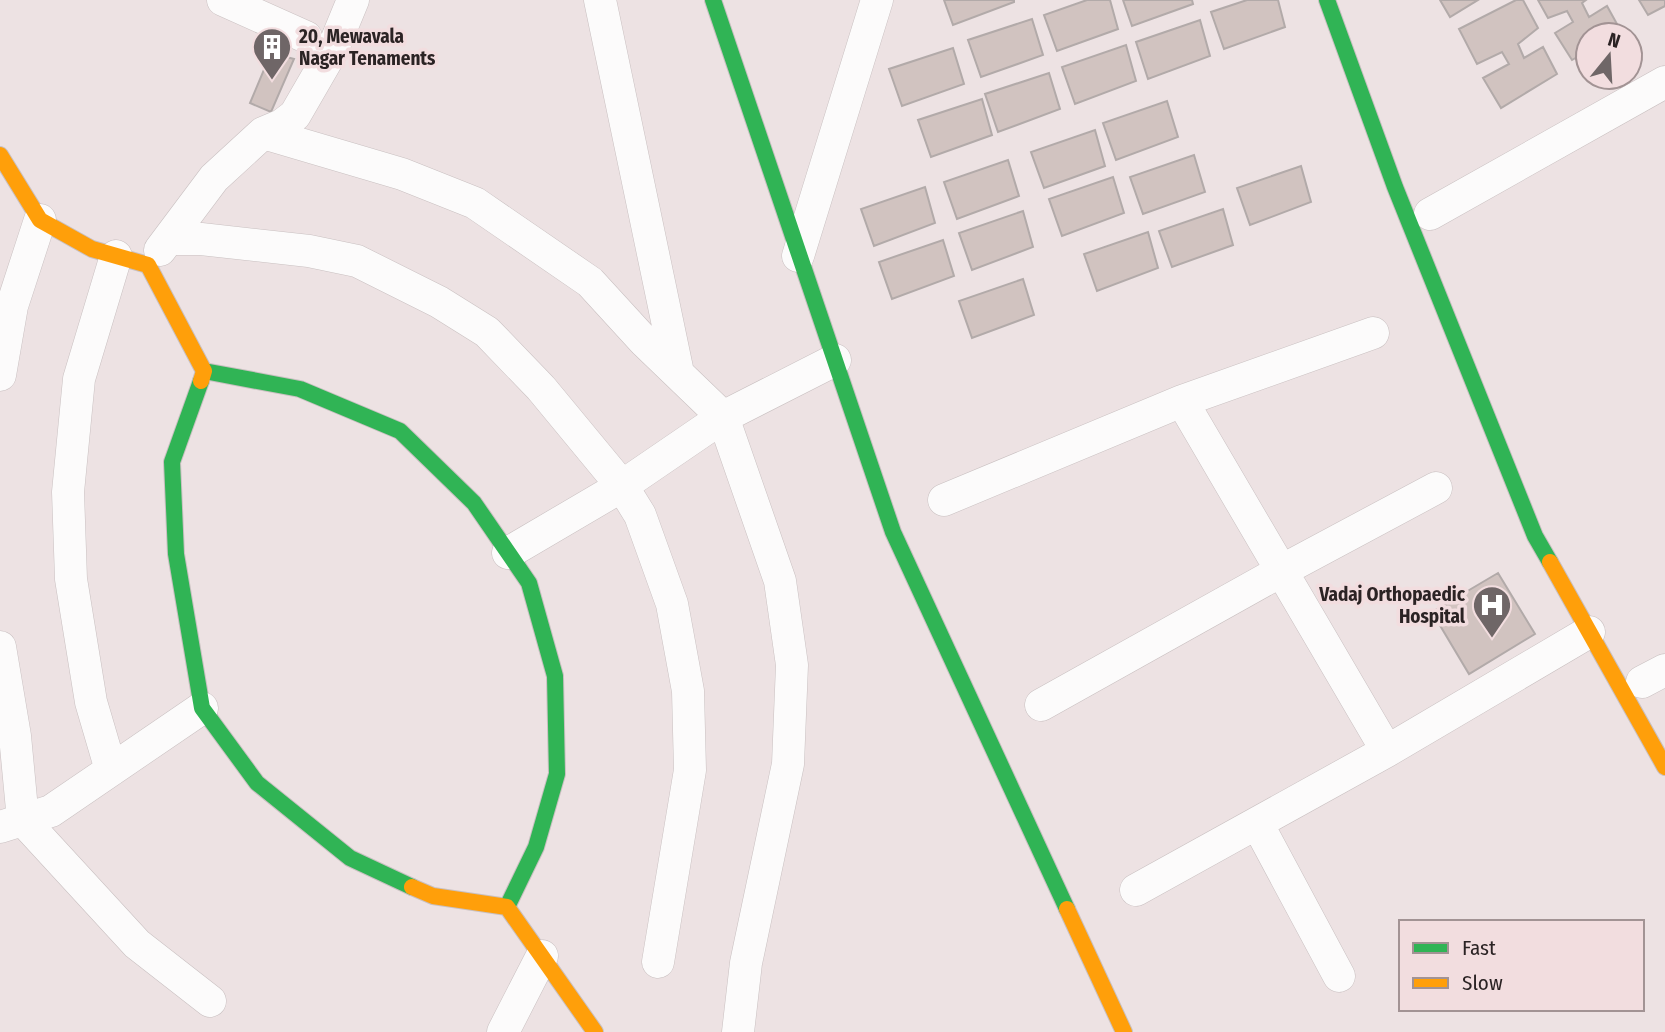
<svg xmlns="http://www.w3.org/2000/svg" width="1665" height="1032" font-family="'Fira Sans Condensed',sans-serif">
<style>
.building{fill:#d1c3c0;stroke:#b2aaa9;stroke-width:2}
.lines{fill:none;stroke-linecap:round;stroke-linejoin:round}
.street-casing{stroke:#c9c0c1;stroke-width:33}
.fast-casing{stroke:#c9c0c1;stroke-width:18}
.slow-casing{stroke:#c9c0c1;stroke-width:18}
.street{stroke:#fcfbfb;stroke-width:32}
.fast{stroke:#30b455;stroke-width:16}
.slow{stroke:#ff9f0a;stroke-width:16}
.labels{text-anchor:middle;stroke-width:7;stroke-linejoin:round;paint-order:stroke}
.poi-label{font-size:19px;font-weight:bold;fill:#2b2324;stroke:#f2dddf;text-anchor:start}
</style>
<rect width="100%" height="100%" fill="#ede2e3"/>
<!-- building -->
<path class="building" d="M944,0H1014V2L953,25Z
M1087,0H1110L1118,29L1057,51L1044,15Z
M1123,0H1192L1193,4L1132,26Z
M1247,0H1278L1285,27L1224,49L1211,12Z
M1440,0H1478L1450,17Z
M1516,0H1523L1538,28L1518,44L1524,58L1543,47L1557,74L1501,108L1483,78L1509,64L1502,52L1477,64L1459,29Z
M1538,0H1586L1582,3L1589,17L1607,6L1622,33L1618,35H1588V51L1572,60L1555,33L1573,22L1567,11L1548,18Z
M1639,0H1665V6L1648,15Z
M1032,19L1043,55L981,77L968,40Z
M1200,20L1210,56L1148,79L1136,42Z
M1126,45L1136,81L1075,104L1062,67Z
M953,48L964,84L902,106L889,69Z
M271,53L294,59L271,112L250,103Z
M1049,73L1060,109L998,132L985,94Z
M982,99L992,135L931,157L918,120Z
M1167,101L1178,137L1116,160L1103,123Z
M1095,130L1105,166L1044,188L1031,152Z
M1194,155L1205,192L1143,214L1130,177Z
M1008,160L1019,196L957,219L944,182Z
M1301,166L1311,202L1250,225L1237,188Z
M1113,177L1124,213L1062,236L1049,199Z
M925,187L935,223L874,246L861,209Z
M1223,209L1233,245L1172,267L1159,231Z
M1023,211L1033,247L972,270L959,233Z
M1148,232L1158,268L1097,291L1084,254Z
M943,240L954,276L892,299L879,262Z
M1023,279L1034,315L972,338L959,301Z
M1498,573L1535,634L1469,674L1432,612Z"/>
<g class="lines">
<!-- street casing -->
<g class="street-casing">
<path id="street" d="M223,0L306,37
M600,0L678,373
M263,133L402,174L475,203L590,282L644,341L723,417L780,581L792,665L788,764L746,963L738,1032
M1430,214L1665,82
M169,239H201L309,251L357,261L439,302L487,332L541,388L622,486L640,515L672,604L688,691L690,770L658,962
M160,250L214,178L263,133L282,125L295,115L332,51L353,0
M798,256L877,0
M0,375L12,306L40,220
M1182,401L1373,333
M944,500L1182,401L1387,751
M508,553L622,486L723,417L835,360
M0,647L15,736L23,820L137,944L210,1001
M1642,682L1665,670
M1041,705L1281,571L1436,488
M111,770L91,702L71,579L68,492L79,379L116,256
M1257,823L1339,976
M0,827L51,811L202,708
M1136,890L1387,751L1589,632
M503,1032L542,956"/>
</g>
<!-- fast casing -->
<g class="fast-casing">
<path id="fast" d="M713,0L893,532L1067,909
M1327,0L1395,187L1535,536L1550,562
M204,371L300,389L400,431L474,503L529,583L555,676L557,774L536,847L507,907
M201,381L172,462L176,554L202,708L257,783L350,858L412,887"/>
</g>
<!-- slow casing -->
<g class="slow-casing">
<path id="slow" d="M0,155L40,220L92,249L148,265L204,371L201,381
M1550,562L1665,767
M412,887L433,896L507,907L595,1032
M1067,909L1124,1032"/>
</g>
<!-- street -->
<use href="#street" class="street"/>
<!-- fast -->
<use href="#fast" class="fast"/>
<!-- slow -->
<use href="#slow" class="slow"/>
</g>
<!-- icons -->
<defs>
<g id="building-pin" transform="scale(2.0125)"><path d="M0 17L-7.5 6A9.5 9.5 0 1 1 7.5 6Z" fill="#6f6667" stroke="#f2dddf"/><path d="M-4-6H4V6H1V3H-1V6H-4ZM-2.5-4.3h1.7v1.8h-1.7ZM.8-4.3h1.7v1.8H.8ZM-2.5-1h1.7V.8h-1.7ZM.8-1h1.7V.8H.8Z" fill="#fff"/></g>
<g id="hospital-pin" transform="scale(2.0125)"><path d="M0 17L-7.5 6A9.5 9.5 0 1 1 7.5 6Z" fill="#6f6667" stroke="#f2dddf"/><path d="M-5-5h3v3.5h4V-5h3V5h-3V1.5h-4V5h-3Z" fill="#fff"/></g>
</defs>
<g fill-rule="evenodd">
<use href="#building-pin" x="272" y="47"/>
<use href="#hospital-pin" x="1492" y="605"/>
</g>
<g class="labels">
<!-- poi labels -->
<g class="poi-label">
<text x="299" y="43">20, Mewavala<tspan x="299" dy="22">Nagar Tenaments</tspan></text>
<text x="1465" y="601" text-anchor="end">Vadaj Orthopaedic<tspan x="1465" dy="22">Hospital</tspan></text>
</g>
</g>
<!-- legend -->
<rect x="1399" y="920" width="245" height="91" fill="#f2dddf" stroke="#a29394" stroke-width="2"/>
<rect x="1413" y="943" width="35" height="10" fill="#30b455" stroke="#a29394" stroke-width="2"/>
<text x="1462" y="955" font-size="21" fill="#2b2324">Fast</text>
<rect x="1413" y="978" width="35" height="10" fill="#ff9f0a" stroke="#a29394" stroke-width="2"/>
<text x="1462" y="990" font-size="21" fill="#2b2324">Slow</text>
<!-- north arrow -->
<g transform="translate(1609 56) rotate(18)"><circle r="33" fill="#f2dddf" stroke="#a29394" stroke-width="2"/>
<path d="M0-5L12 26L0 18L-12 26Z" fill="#6f6667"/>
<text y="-10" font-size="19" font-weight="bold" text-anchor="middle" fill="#2b2324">N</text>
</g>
</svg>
